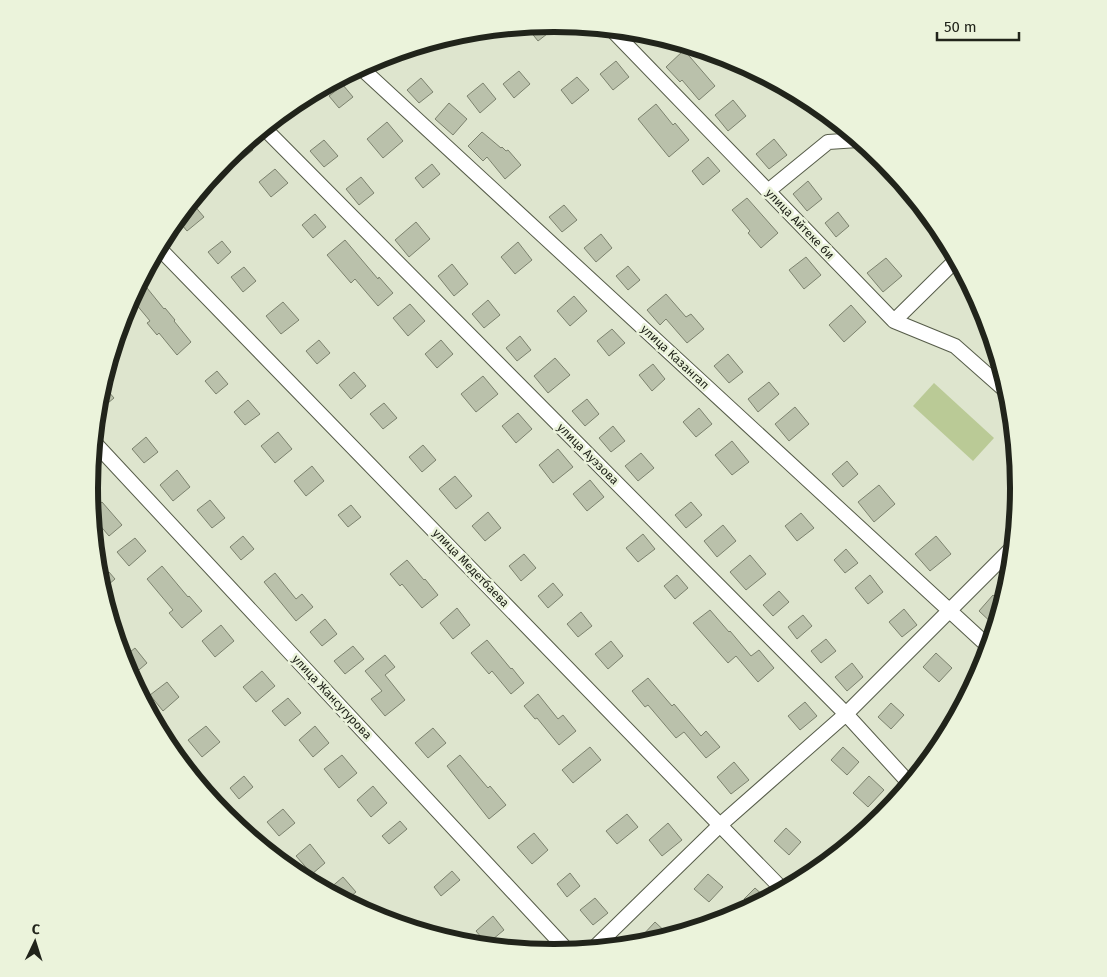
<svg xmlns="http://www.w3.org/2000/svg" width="1107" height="977" font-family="'Fira Sans',sans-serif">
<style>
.green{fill:#baca96}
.building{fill:#bac1ab;stroke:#7c826e}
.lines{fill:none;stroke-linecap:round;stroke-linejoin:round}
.street-casing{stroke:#565c49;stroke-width:16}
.street{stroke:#fff;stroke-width:14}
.labels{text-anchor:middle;stroke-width:5;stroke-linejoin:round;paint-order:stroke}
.street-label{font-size:12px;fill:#21241b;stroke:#ebf3db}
.rim{fill:none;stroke:#21241b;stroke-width:6}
</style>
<rect width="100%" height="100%" fill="#dee5ce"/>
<!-- green -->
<path class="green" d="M934,383L994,438L973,461L913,406Z"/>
<!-- building -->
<path class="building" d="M539,25L547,34L538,41L526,26Z
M684,50L715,86L699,100L682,80L680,82L666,67Z
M616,61L629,77L613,90L600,74Z
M519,71L530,84L514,98L503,84Z
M577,77L589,90L572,104L561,90Z
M421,78L433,92L419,103L407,90Z
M483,83L496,99L480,113L467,96Z
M343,85L353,97L339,108L329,96Z
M733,100L746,116L728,131L715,115Z
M449,103L467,119L453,135L435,119Z
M656,104L673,125L675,123L689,140L669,157L638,119Z
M387,122L403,141L383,158L367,139Z
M482,132L501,148L502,147L506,151L508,150L521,165L505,179L487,157L483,161L468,146Z
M774,139L787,155L769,169L756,154Z
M324,140L338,156L324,167L310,151Z
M246,142L253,150L230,169L224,161Z
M708,157L720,171L703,185L692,171Z
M432,164L440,174L423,188L415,178Z
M275,169L288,183L271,197L259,182Z
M361,177L374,193L359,205L346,189Z
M808,181L822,199L807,211L793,194Z
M747,198L778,233L761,248L748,233L750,231L732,210Z
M193,204L204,217L187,231L177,219Z
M564,205L577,220L562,232L549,217Z
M838,212L849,226L836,237L825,223Z
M315,214L326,227L313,238L302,225Z
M416,222L430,239L409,257L395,240Z
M601,234L612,248L596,262L584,248Z
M345,240L378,279L379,277L393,293L378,306L355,279L351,283L327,255Z
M222,241L231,252L218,264L208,252Z
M518,242L532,260L515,274L501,257Z
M806,257L821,275L804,289L789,270Z
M886,258L902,276L883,292L867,273Z
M452,264L468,284L454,296L438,276Z
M628,266L640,280L628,290L616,276Z
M244,267L256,281L243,292L231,277Z
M143,283L164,309L165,308L175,320L174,321L191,342L177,355L159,333L157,335L147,323L150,321L131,298L136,289Z
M666,294L686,317L691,314L704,329L687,343L666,319L660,325L647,310Z
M574,296L587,311L570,326L557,311Z
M488,300L500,315L484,328L472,314Z
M283,302L299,320L281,334L266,316Z
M410,304L425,321L408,336L393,318Z
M851,305L866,322L844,342L829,325Z
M612,329L625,343L609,356L597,341Z
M520,336L531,350L517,361L506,348Z
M319,340L330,353L317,364L306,351Z
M441,340L453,354L437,368L425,354Z
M728,354L743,372L729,383L714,366Z
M555,358L570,375L548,393L534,376Z
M653,364L665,379L652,391L639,375Z
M217,371L228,384L216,394L205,381Z
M354,372L366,386L351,399L339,385Z
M483,376L498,394L476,412L461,394Z
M769,382L779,394L758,412L748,399Z
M102,384L114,398L96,413L98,398Z
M587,399L599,414L585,426L572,411Z
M248,400L260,414L245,425L234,412Z
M384,403L397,418L383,429L370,414Z
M795,407L809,424L789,441L775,424Z
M699,408L712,424L696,437L683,422Z
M518,413L532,429L516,443L502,426Z
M613,426L625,441L611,452L599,438Z
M278,432L292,449L275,463L261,446Z
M146,437L158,452L144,463L132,449Z
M732,441L749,462L732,475L715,455Z
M423,445L436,460L422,472L409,457Z
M558,449L573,467L553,483L539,465Z
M641,453L654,468L638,481L625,466Z
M847,461L858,474L843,487L832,474Z
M312,466L324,481L306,496L294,481Z
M177,470L190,487L173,501L160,485Z
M455,476L472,496L456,509L439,489Z
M590,480L604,497L587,511L573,494Z
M879,485L895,504L874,522L858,502Z
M210,500L225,518L212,528L197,510Z
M102,502L122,525L109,536L91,515V511Z
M691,502L702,515L686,528L675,515Z
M351,505L361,517L348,527L338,515Z
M488,512L501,528L485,541L472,526Z
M801,513L814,528L797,541L785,526Z
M723,525L736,541L717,557L704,541Z
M643,534L655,549L638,562L626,548Z
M243,536L254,549L241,560L230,547Z
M936,536L951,554L930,571L915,554Z
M135,538L146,551L129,566L117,552Z
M846,549L858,563L845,573L834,560Z
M524,554L536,568L521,581L509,566Z
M750,555L766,574L746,590L730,572Z
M407,560L424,580L425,579L438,595L422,608L402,584L400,586L390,574Z
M162,566L188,597L189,596L202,611L182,628L169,613L173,610L147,579Z
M109,572L115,579L101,591L98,581Z
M275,573L296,599L302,594L313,607L296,621L264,582Z
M677,575L688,588L675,599L664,586Z
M870,575L883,592L868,604L855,588Z
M553,583L563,595L548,608L538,596Z
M779,591L789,602L773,616L763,605Z
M993,595L1002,603L995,626L979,611Z
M457,608L470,625L453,639L440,623Z
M904,609L917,625L902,637L889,622Z
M710,610L729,632L730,631L751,656L759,650L774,668L758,682L736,656L728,663L693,623Z
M581,612L592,626L578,637L567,624Z
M803,615L812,626L797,639L788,627Z
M325,619L337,634L322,646L310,632Z
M221,625L234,641L215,657L202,641Z
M114,632L130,652L135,648L147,663L132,676L124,666Z
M826,639L836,651L821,663L811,651Z
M487,640L511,669L512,668L524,683L511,694L492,671L489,674L471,653Z
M611,641L623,656L608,669L595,654Z
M353,646L364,659L345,674L334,661Z
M936,653L952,668L939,682L923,667Z
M385,655L395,667L385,675L405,700L385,716L371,699L382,691L365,671Z
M852,663L863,677L847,691L835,677Z
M262,671L275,686L256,702L243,687Z
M648,678L672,706L674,704L701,736L706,731L720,747L706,758L684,732L676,738L648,705L645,707L632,691Z
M167,682L179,697L163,711L150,695Z
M538,694L558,719L563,715L576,731L559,745L537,718L535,719L524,706Z
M288,698L301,713L285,726L272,711Z
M805,702L817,716L800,730L788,716Z
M891,703L904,715L891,729L878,717Z
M206,726L220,742L202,757L188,740Z
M315,726L329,743L313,757L299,740Z
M433,728L446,743L428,758L415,743Z
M590,747L601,760L573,783L562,770Z
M843,747L859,762L847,775L831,760Z
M342,755L357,773L339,788L324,769Z
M460,755L488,788L490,786L506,805L489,819L447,766Z
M734,762L749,780L731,794L717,777Z
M244,776L253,787L239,799L230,788Z
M869,776L884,790L868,807L853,793Z
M373,786L387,803L371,817L357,800Z
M283,809L295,823L279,836L267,822Z
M627,814L638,827L617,844L606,831Z
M400,821L407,829L389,844L382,836Z
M668,823L682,840L662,856L649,840Z
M786,828L801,842L789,855L774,841Z
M534,833L548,850L532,864L517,847Z
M310,844L325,863L312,874L296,856Z
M452,871L460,880L441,896L434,887Z
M570,873L580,886L567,897L557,884Z
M708,874L723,887L709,902L694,889Z
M343,877L356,892L345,901L334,895L329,889Z
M755,888L767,899L752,907L744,899Z
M595,898L608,913L593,925L580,910Z
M493,916L504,930L487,944L476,931Z
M655,922L670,936L647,943L641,937Z"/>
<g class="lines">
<!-- street casing -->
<g class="street-casing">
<path id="street" d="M611,29L894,321L955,346L1007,392
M360,67L989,647
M264,128L846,714L910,784
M768,191L828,142L858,140
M158,247L783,890
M894,321L956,260
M93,441L568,951L571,952
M593,949L720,825L846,714L1012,548"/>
</g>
<!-- street -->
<use href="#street" class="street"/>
</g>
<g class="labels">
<!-- street labels -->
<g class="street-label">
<text transform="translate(800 224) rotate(46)" y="4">улица Айтеке би</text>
<text transform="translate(675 357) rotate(43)" y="4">улица Казангап</text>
<text transform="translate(588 454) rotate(45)" y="4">улица Ауэзова</text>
<text transform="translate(471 568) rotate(46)" y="4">улица Медетбаева</text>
<text transform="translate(332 697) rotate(47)" y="4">улица Жансугурова</text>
</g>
</g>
<!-- crop -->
<path d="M0 0H1107V977H0ZM98 488a456 456 0 1 1 912 0a456 456 0 1 1-912 0Z" fill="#ebf3db" fill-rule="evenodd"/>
<path class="rim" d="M98 488a456 456 0 1 1 912 0a456 456 0 1 1-912 0Z"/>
<!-- north arrow -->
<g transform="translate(35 942) rotate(4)" stroke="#ebf3db" stroke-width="4" paint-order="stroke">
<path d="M0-4L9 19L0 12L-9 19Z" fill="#21241b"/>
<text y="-8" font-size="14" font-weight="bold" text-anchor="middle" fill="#21241b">С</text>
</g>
<!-- scale -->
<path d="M937 32v8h82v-8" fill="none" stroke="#21241b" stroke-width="2.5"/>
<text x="944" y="32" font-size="15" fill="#21241b" stroke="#ebf3db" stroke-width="4" paint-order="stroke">50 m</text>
</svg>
